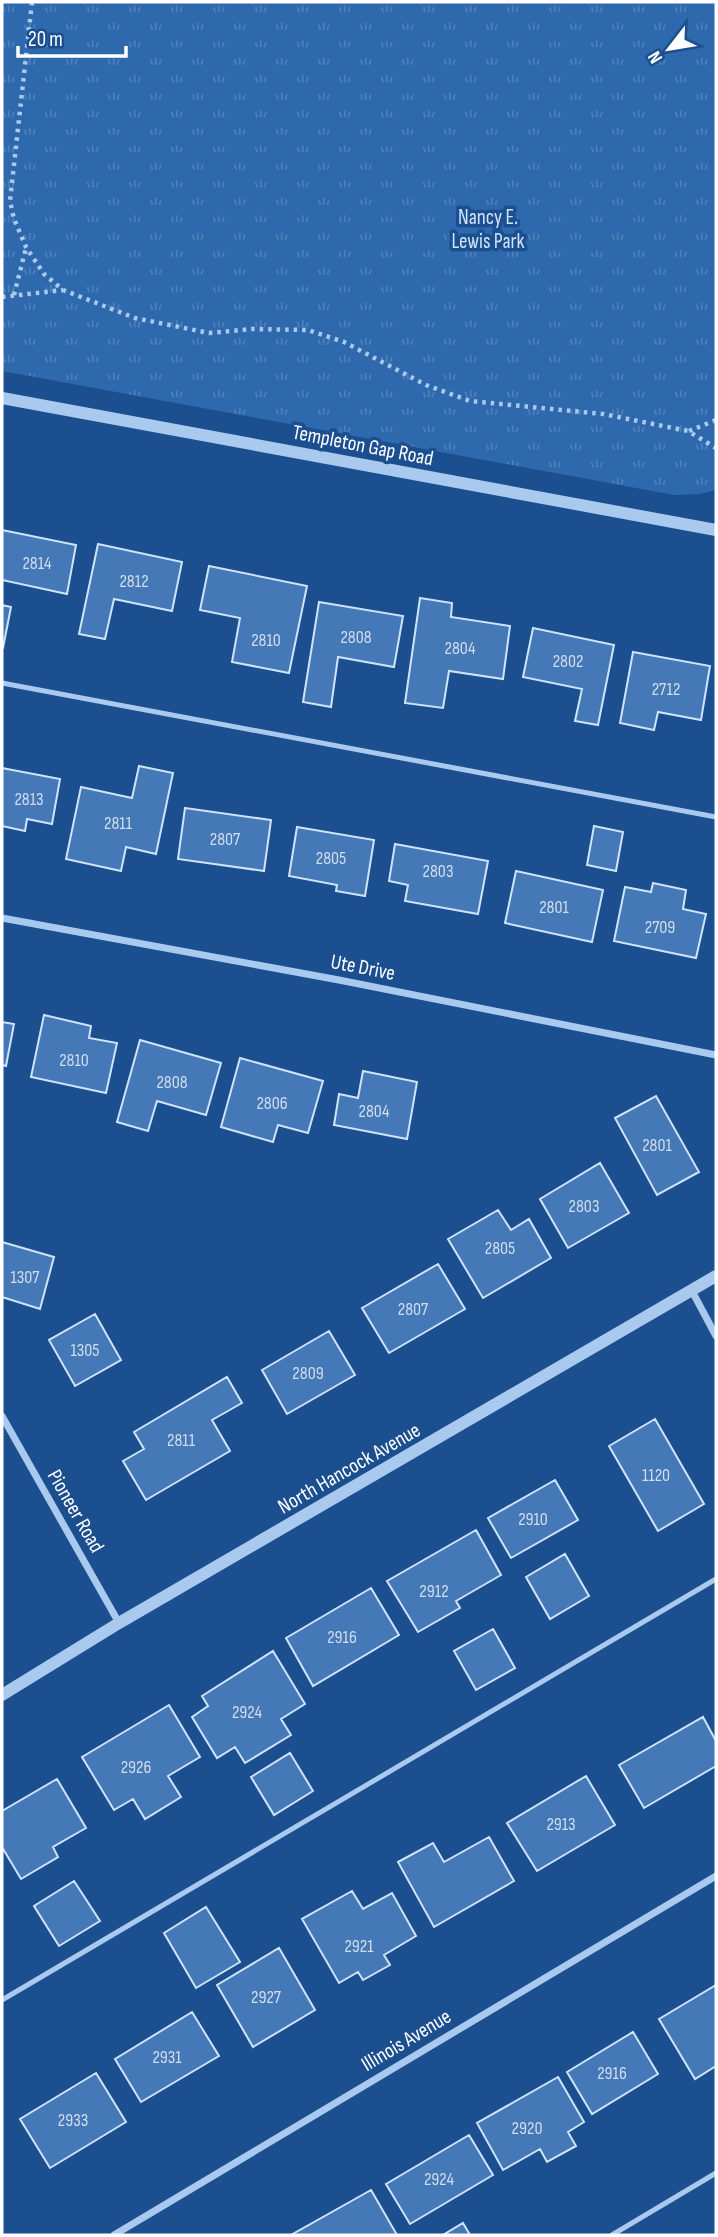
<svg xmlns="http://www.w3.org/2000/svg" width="718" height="2237" font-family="'Sofia Sans Condensed',sans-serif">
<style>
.park{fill:url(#park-tufts)}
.building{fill:#4478b7;stroke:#cfe3fa;stroke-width:2}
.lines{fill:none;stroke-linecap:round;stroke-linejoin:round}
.path{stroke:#a9c9ee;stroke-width:4.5;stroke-dasharray:3.5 5;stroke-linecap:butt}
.service{stroke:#a9c9ee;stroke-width:5}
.minor{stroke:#a9c9ee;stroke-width:7}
.tertiary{stroke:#a9c9ee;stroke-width:12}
.labels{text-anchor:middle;stroke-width:7;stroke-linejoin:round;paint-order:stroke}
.number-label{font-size:18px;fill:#d0dded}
.park-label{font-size:21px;fill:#cfe3fa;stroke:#1b4f8f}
.street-label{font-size:21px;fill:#fff;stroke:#1b4f8f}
</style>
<defs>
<pattern id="park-tufts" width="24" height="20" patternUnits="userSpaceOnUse" patternTransform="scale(1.75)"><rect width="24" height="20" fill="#2e69ad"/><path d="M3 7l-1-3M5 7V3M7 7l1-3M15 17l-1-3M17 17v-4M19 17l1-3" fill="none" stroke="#4d80b9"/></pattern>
</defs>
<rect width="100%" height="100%" fill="#1b4f8f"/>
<!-- park -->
<path class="park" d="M2,2H716V490L700,494L674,495L2,371Z"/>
<!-- building -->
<path class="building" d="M2,530L76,545L67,594L2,580Z
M98,544L182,562L172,611L114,599L105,639L79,634Z
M209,566L307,586L289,673L232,662L240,618L200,610Z
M420,598L452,603L451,617L510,626L503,679L449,671L443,708L405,703Z
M319,602L403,616L394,667L338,657L331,707L303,702Z
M2,605L11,607L3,648H2Z
M533,628L614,645L598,725L575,721L582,689L523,677Z
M633,652L710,666L701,720L658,712L654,730L620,723Z
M139,766L173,773L156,854L126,847L121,871L66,859L81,787L132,798Z
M2,768L60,779L52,824L27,819L25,831L2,826Z
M185,808L271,820L264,871L178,859Z
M594,826L623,832L616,871L587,865Z
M297,827L374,840L365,896L336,891L337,885L289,876Z
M395,844L488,861L478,914L405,901L408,885L389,881Z
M516,871L603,890L592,942L505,923Z
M653,883L686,890L683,909L706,914L696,958L614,941L625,887L651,892Z
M44,1015L91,1026L89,1038L117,1043L106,1093L31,1077Z
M2,1022L14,1024L6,1066L2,1065Z
M140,1040L221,1063L206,1115L157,1101L148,1131L117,1122Z
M240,1058L323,1081L308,1133L278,1125L273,1142L221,1127Z
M363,1071L417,1082L407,1139L334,1125L339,1094L358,1098Z
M656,1096L699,1172L657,1195L615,1118Z
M600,1163L629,1213L568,1248L540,1199Z
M498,1210L511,1230L529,1219L551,1258L483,1298L448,1239Z
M2,1242L54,1257L40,1309L2,1297Z
M438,1264L465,1309L389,1353L362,1308Z
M95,1314L121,1360L75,1386L49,1340Z
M329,1331L355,1375L287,1414L262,1370Z
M227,1377L242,1403L212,1420L230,1451L146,1500L123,1461L144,1449L134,1432Z
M655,1419L704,1504L658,1531L609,1446Z
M555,1480L578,1520L511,1558L488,1518Z
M476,1530L501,1575L456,1601L460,1608L418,1632L387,1581Z
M565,1554L589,1596L550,1619L526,1577Z
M371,1588L399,1635L313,1686L286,1638Z
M493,1629L515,1668L476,1690L454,1651Z
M273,1651L305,1704L281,1719L291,1735L245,1763L235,1747L217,1758L192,1717L208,1706L202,1696Z
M169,1705L200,1757L168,1776L181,1797L145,1819L133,1799L114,1810L82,1757Z
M703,1717L716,1741V1766L644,1808L619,1765Z
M290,1753L313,1791L274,1815L251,1777Z
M586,1776L615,1825L537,1871L507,1823Z
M57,1779L86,1828L53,1847L58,1857L21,1879L2,1847V1811Z
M489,1837L514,1881L434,1927L398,1862L433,1843L444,1862Z
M74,1881L100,1921L59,1946L34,1906Z
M352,1891L363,1909L392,1893L416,1936L384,1955L390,1965L363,1980L358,1972L339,1983L302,1919Z
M206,1907L240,1962L196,1988L164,1933Z
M279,1948L315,2010L253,2047L217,1985Z
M716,1985V2066L695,2079L659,2019Z
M192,2012L219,2056L141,2102L115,2059Z
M633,2032L658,2074L592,2114L567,2072Z
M96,2073L126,2122L50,2168L20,2119Z
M558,2077L584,2122L568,2132L576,2146L547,2162L540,2149L503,2170L477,2123Z
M469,2135L493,2175L410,2224L386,2184Z
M371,2190L397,2235H291Z
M463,2223L470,2235H443Z"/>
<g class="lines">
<!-- path -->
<path class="path" d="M32,2L10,201L14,219L26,247L44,274L63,290L135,318L209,333L252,329L308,330L344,342L426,385L470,401L603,414L688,431L716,448
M14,295L26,248
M2,297L63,290
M689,431L716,420"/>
<!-- service -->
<path class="service" d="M2,683L716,817
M2,2000L716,1579
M612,2235L716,2173"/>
<!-- minor -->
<path class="minor" d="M2,918L339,980L716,1055
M692,1291L716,1336
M2,1416L119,1623
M114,2235L716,1876"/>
<!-- tertiary -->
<path class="tertiary" d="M2,398L716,530
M2,1695L119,1623L716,1276"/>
</g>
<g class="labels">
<!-- number labels -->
<g class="number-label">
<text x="37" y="569">2814</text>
<text x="134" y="587">2812</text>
<text x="356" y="643">2808</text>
<text x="266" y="646">2810</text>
<text x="460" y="654">2804</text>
<text x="568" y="667">2802</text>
<text x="666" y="695">2712</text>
<text x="29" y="805">2813</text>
<text x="118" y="829">2811</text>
<text x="225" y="845">2807</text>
<text x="331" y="864">2805</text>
<text x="438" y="877">2803</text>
<text x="554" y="913">2801</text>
<text x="660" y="933">2709</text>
<text x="74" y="1066">2810</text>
<text x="172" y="1088">2808</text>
<text x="272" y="1109">2806</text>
<text x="374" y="1117">2804</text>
<text x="657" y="1151">2801</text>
<text x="584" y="1212">2803</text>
<text x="500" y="1254">2805</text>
<text x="25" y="1283">1307</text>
<text x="413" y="1315">2807</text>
<text x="85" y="1356">1305</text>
<text x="308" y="1379">2809</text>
<text x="181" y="1446">2811</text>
<text x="656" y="1481">1120</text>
<text x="533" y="1525">2910</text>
<text x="434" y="1597">2912</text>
<text x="342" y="1643">2916</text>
<text x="247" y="1718">2924</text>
<text x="136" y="1773">2926</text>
<text x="561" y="1830">2913</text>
<text x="359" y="1952">2921</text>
<text x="266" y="2003">2927</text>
<text x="167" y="2063">2931</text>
<text x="612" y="2079">2916</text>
<text x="73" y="2126">2933</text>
<text x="527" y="2134">2920</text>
<text x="439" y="2185">2924</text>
</g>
<!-- park labels -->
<g class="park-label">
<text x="488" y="224">Nancy E.<tspan x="488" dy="24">Lewis Park</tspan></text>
</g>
<!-- street labels -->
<g class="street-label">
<text transform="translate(363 445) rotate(11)" y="7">Templeton Gap Road</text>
<text transform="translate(363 967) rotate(11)" y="7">Ute Drive</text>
<text transform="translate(349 1468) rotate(-30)" y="7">North Hancock Avenue</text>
<text transform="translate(76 1511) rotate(60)" y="7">Pioneer Road</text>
<text transform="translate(406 2040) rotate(-31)" y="7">Illinois Avenue</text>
</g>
</g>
<!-- border -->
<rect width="718" height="2237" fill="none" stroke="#ffffff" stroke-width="7"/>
<!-- north arrow -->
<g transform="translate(669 49) rotate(239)" stroke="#1b4f8f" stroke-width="5" paint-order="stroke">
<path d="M0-5L12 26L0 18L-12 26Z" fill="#ffffff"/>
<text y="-10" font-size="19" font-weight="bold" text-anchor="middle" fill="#ffffff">N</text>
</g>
<!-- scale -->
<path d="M18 46v10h108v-10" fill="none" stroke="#ffffff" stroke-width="3.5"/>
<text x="28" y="46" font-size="21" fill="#ffffff" stroke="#1b4f8f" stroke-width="5" paint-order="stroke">20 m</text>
</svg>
